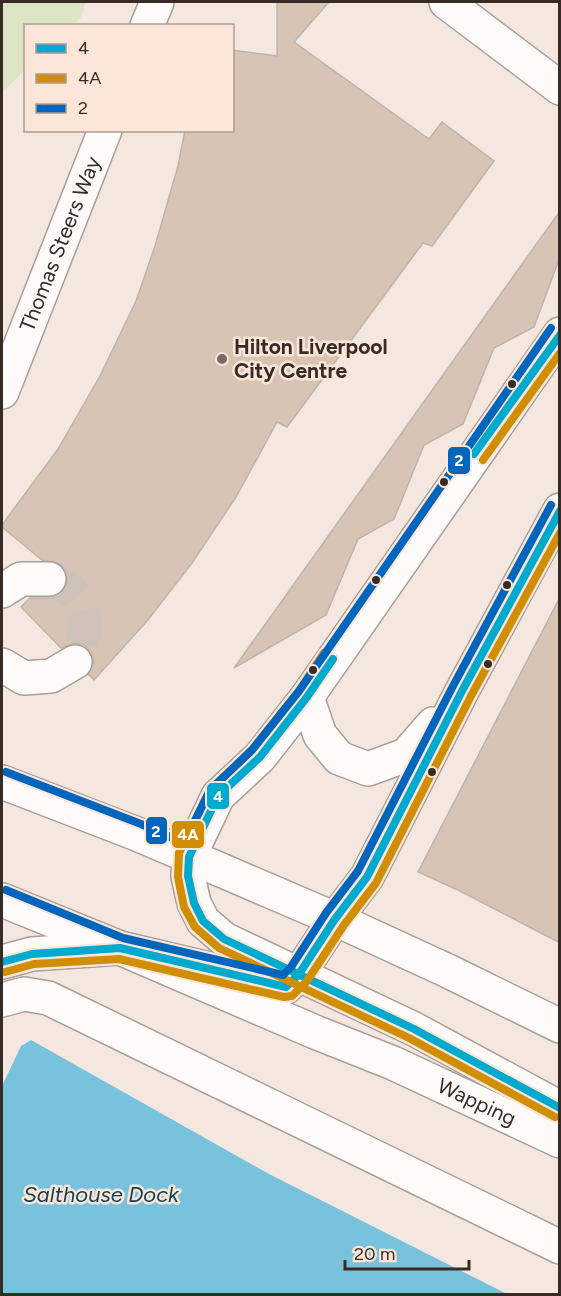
<svg xmlns="http://www.w3.org/2000/svg" width="561" height="1296" font-family="Figtree,sans-serif">
<style>
.green{fill:#dde6c4}
.water{fill:#78c2de}
.building{fill:#d7c4b4;stroke:#beb4ac;stroke-width:1.5}
.lines{fill:none;stroke-linecap:round;stroke-linejoin:round}
.minor-tunnel{stroke:#cec2ba;stroke-width:33;stroke-dasharray:33 16;stroke-linecap:butt}
.minor-casing{stroke:#a99e98;stroke-width:36}
.highway-casing{stroke:#a99e98;stroke-width:36}
.minor{stroke:#fdfbfa;stroke-width:33}
.highway{stroke:#fdfbfa;stroke-width:33}
.bus-1-casing{stroke:#fce6d7;stroke-width:12}
.bus-2-casing{stroke:#fce6d7;stroke-width:12}
.bus-3-casing{stroke:#fce6d7;stroke-width:12}
.bus-1{stroke:#00a9ce;stroke-width:8}
.bus-2{stroke:#d08e07;stroke-width:8}
.bus-3{stroke:#0065bd;stroke-width:8}
.poi-dot{fill:#786d66;stroke:#fce6d7;stroke-width:2}
.bus-dot{fill:#362c25;stroke:#fce6d7;stroke-width:2}
.labels{text-anchor:middle;stroke-width:5;stroke-linejoin:round;paint-order:stroke}
.street-label{font-size:21px;fill:#362c25;stroke:#fce6d7}
.poi-label{font-size:21px;font-weight:bold;fill:#362c25;stroke:#fce6d7;text-anchor:start}
.water-label{font-size:22px;font-style:italic;fill:#134254;stroke:#fce6d7}
.line-badge{stroke:#fce6d7;stroke-width:2}
.badge-label{font-size:16px;text-anchor:middle;font-weight:bold;fill:#fff}
</style>
<rect width="100%" height="100%" fill="#f4e7df"/>
<!-- green -->
<path class="green" d="M2,2H86L80,19L73,25L26,26L25,70L2,93Z"/>
<!-- water -->
<path class="water" d="M31,1040L269,1174L507,1294H2V1086L21,1046Z"/>
<!-- building -->
<path class="building" d="M277,2H329L294,42L429,139L442,122L494,161L432,246L423,243L287,427L277,422L236,497L192,563L147,621L94,680L88,674L94,663L91,652L84,645L75,643L61,648L21,607L30,598H49L59,595L65,588L68,580L65,569L58,563L42,560L2,527V525L58,449L100,376L136,301L155,246L178,166L185,130H232V50L277,56Z
M560,211V257L534,327L494,348L463,424L424,445L394,519L358,539L326,615L234,668Z
M560,597V943L460,891L418,872Z"/>
<g class="lines">
<!-- minor-tunnel -->
<path class="minor-tunnel" d="M49,579C55,582 64,585 70,590C93,613 86,637 75,662"/>
<!-- minor casing -->
<g class="minor-casing">
<g id="minor">
<path d="M446,2L560,88"/>
<path d="M147,26L157,2"/>
<path d="M560,334L307,697L260,757L218,796L189,857L188,876L194,903L203,921L224,939L414,1029L560,1108"/>
<path id="s1" d="M2,392L105,130"/>
<path d="M2,591L21,579H49"/>
<path d="M2,665L24,678L51,676L75,662"/>
<path d="M307,697L320,735L339,758L368,769L406,755L433,724"/>
<path d="M2,962L32,954L120,948L286,987L299,974L335,919L367,877L462,691L560,510"/>
<path d="M2,1000L24,994L48,998L560,1247"/>
</g>
</g>
<!-- highway casing -->
<g class="highway-casing">
<g id="highway">
<path d="M2,782L137,834L335,919L448,971L560,1026"/>
<path id="s2" d="M2,900L120,948L315,1032L393,1063L560,1141"/>
</g>
</g>
<!-- minor -->
<use href="#minor" class="minor"/>
<!-- highway -->
<use href="#highway" class="highway"/>
<!-- bus-1 casing -->
<g class="bus-1-casing">
<path id="bus-1" d="M474,454L560,335
M333,659L307,697L260,757L218,796L189,857L188,876L194,903L203,921L224,939L414,1029L560,1108
M2,962L32,954L120,948L286,987L299,974L335,919L367,877L462,691L560,511"/>
</g>
<!-- bus-2 casing -->
<g class="bus-2-casing">
<path id="bus-2" d="M483,460L560,353
M324,653L299,691L252,750L210,790L179,853L178,877L184,907L195,927L219,948L409,1038L555,1117
M5,972L34,964L119,959L284,997L292,996L307,981L344,925L376,883L471,696L560,533"/>
</g>
<!-- bus-3 casing -->
<g class="bus-3-casing">
<path id="bus-3" d="M6,772L141,824L184,843L210,790L252,750L299,691L551,328
M6,890L123,938L283,975L291,967L326,913L358,871L453,686L551,505"/>
</g>
<!-- bus-1 -->
<use href="#bus-1" class="bus-1"/>
<!-- bus-2 -->
<use href="#bus-2" class="bus-2"/>
<!-- bus-3 -->
<use href="#bus-3" class="bus-3"/>
</g>
<!-- markers -->
<circle class="poi-dot" cx="222" cy="359" r="6"/>
<g class="bus-dot">
<circle cx="512" cy="384" r="5"/>
<circle cx="444" cy="482" r="5"/>
<circle cx="376" cy="580" r="5"/>
<circle cx="507" cy="585" r="5"/>
<circle cx="488" cy="664" r="5"/>
<circle cx="313" cy="670" r="5"/>
<circle cx="432" cy="772" r="5"/>
</g>
<g class="labels">
<!-- street labels -->
<g class="street-label">
<text dy="7" stroke="none"><textPath href="#s1" startOffset="159">Thomas Steers Way</textPath></text>
<text dy="7" stroke="none"><textPath href="#s2" startOffset="516">Wapping</textPath></text>
</g>
<!-- poi labels -->
<g class="poi-label">
<text x="234" y="354">Hilton Liverpool<tspan x="234" dy="24">City Centre</tspan></text>
</g>
<!-- water labels -->
<g class="water-label">
<text x="101" y="1202">Salthouse Dock</text>
</g>
</g>
<g class="line-badge">
<rect x="447" y="446" width="24" height="29" rx="6" fill="#0065bd"/>
<rect x="206" y="782" width="24" height="28" rx="6" fill="#00a9ce"/>
<rect x="145" y="816" width="23" height="29" rx="6" fill="#0065bd"/>
<rect x="171" y="820" width="34" height="29" rx="6" fill="#d08e07"/>
</g>
<g class="badge-label">
<text x="459" y="466">2</text>
<text x="218" y="802">4</text>
<text x="156" y="837">2</text>
<text x="188" y="840">4A</text>
</g>
<!-- border -->
<rect width="561" height="1296" fill="none" stroke="#362c25" stroke-width="6"/>
<!-- legend -->
<rect x="24" y="24" width="210" height="108" fill="#fce6d7" stroke="#ad9c90" stroke-width="1.5"/>
<rect x="36" y="44" width="30" height="9" fill="#00a9ce" stroke="#ad9c90" stroke-width="1.5"/>
<text x="78" y="54" font-size="18" fill="#362c25">4</text>
<rect x="36" y="74" width="30" height="9" fill="#d08e07" stroke="#ad9c90" stroke-width="1.5"/>
<text x="78" y="84" font-size="18" fill="#362c25">4A</text>
<rect x="36" y="104" width="30" height="9" fill="#0065bd" stroke="#ad9c90" stroke-width="1.5"/>
<text x="78" y="114" font-size="18" fill="#362c25">2</text>
<!-- scale -->
<path d="M345 1260v9h124v-9" fill="none" stroke="#362c25" stroke-width="3"/>
<text x="354" y="1260" font-size="18" fill="#362c25" stroke="#fce6d7" stroke-width="4.5" paint-order="stroke">20 m</text>
</svg>
